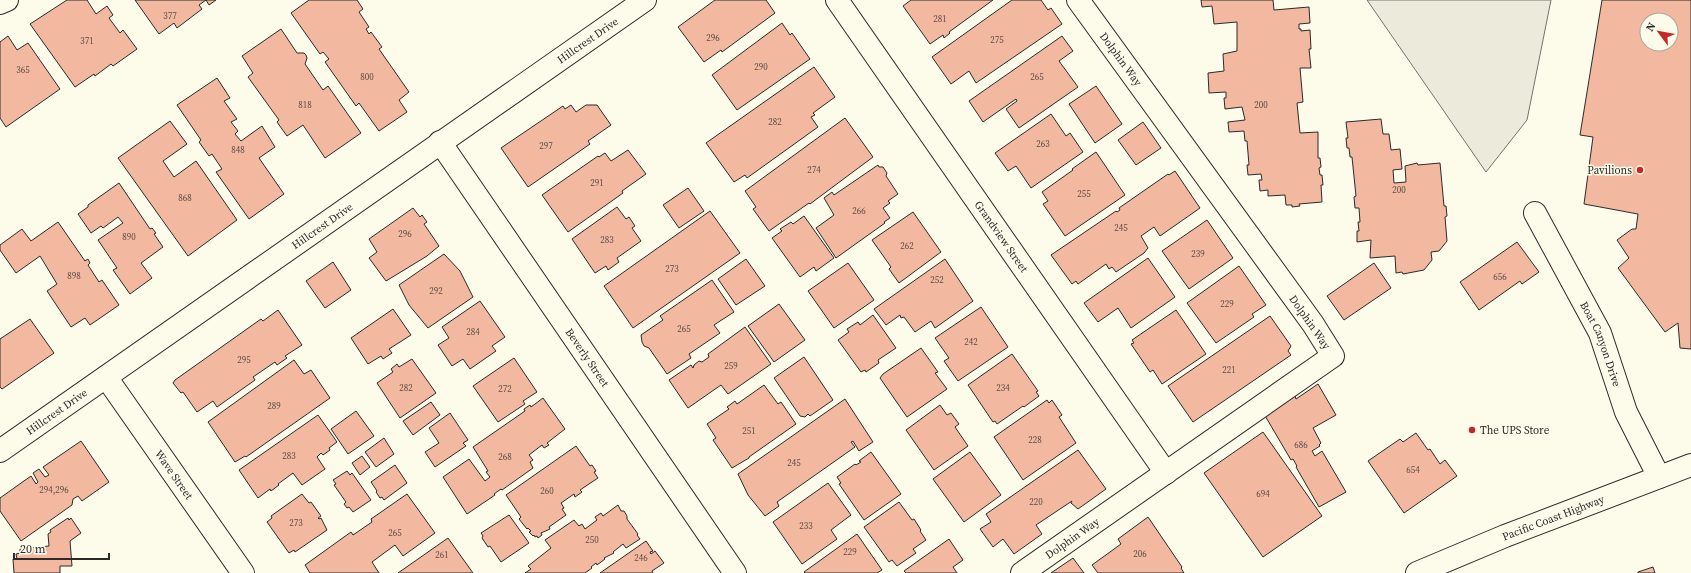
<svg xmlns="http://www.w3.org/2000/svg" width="1691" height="573" font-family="'Source Serif 4',serif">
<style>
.parking{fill:#eceadb;stroke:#74746e}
.building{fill:#f2b8a0;stroke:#2b2b2b;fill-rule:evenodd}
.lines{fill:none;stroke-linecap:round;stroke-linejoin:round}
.minor-casing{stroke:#2b2b2b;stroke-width:24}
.highway-casing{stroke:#2b2b2b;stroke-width:24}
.minor{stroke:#fdfbea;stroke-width:22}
.highway{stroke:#fdfbea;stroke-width:22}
.poi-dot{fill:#c62828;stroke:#fdfbea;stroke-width:1.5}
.labels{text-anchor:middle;stroke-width:3;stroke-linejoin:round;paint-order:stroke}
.number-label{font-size:9px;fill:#5d4e48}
.street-label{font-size:11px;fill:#2b2b2b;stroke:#fdfbea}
.poi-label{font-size:11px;fill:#2b2b2b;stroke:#fdfbea;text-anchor:end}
</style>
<rect width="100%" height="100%" fill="#fdfbea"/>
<!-- parking -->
<path class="parking" d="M1367,0H1551L1527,120L1486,172Z"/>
<!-- building -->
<path class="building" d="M67,0H87L96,14L107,6L113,15L109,18L120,33L123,30L137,49L113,66L111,64L95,76L94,74L75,87L30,24Z
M135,0H216L209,5L206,0L199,5L202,9L177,28L174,23L159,34Z
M309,0H357L363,9L359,12L369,27L366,29L369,34L371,32L382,47L379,49L409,92L399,100L407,112L379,131L359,103L356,106L325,62L329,59L323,52L320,54L291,13Z
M715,0H766L775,13L722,52L721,50L704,62L678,27Z
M911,0H993L949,32L950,33L944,38L943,35L930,44L903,6Z
M1012,0H1041L1048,10L1051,8L1062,24L976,83L969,71L951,84L932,57Z
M1201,0H1273L1274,10L1309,7L1310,23L1299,24V29H1301V31L1310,30L1311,49H1309L1311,68H1300L1303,102L1297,103L1300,133L1318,132V158H1320L1321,167L1319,168L1320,175H1322L1323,185H1321L1322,202L1299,204L1300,206L1292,207V205H1286L1285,195L1268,196V190L1260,191L1259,180H1262L1261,174L1248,175L1247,165H1249L1247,141H1245L1244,131L1229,132L1228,122L1245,120L1242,107L1225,109L1224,98H1226V92L1209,93L1208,73L1224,71L1223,54L1237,51V22L1214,24L1212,6L1202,7Z
M1602,0H1691V349L1680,348L1678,323L1665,332L1618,268L1629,258L1617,240L1632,229H1636L1638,214L1584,204L1593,137L1580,135ZM1647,20H1671V44H1647Z
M782,23L790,35L792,33L810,59L737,110L712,75Z
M281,29L297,53H304L306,55L307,58L305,64L323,90L328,86L361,133L325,158L303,125L287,136L277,122L279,120L248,77L253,73L242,56Z
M8,36L17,50L28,43L60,89L6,127L0,118V42Z
M1062,36L1073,51L1059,61L1078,87L1019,128L1006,109L1017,101L1016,99L983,122L969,101Z
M814,67L835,97L813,113L815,115L811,117L818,127L747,178L745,175L734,182L706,143Z
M217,78L230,98L224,101L237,119L231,122L238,131L235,134L241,141L262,126L275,147L259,158L284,194L249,219L216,172L222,169L212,154L209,156L199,142L201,140L177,105Z
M1096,86L1122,124L1095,143L1069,104Z
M571,105L576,112L586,105H597L611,125L588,141L590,144L528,187L501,148L563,106L565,109Z
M1051,114L1066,136L1070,133L1083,152L1031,188L1016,166L1008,171L995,153Z
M845,118L873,157L810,204L809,203L769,231L753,209L756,207L745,191Z
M1381,119L1383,134H1389L1391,150L1400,149L1402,169L1393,170L1394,183L1406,182L1405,166L1417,163L1418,165L1440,163L1444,206H1446L1447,216L1445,217L1447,241L1439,251L1431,252L1432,260L1424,270L1403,274L1402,272L1396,273L1395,256L1370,258L1371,240L1357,242V231H1359L1358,222H1360L1359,208H1355L1354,197L1356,196L1352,157H1350L1349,148H1347L1346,138H1348L1346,122Z
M170,121L187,144L163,161L174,177L196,161L237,220L188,256L118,158Z
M1143,122L1161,148L1136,165L1118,140Z
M628,150L646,174L622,191L623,193L568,232L542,195L598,156L599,157L605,153L611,161Z
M1096,152L1125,195L1065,236L1043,204L1048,201L1042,192L1073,170L1072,169Z
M878,165L879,167H883L887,173L886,176L898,194L888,201L890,203L883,208L890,218L884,222L885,223L836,258L816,228L834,215L824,198L832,192L834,195Z
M1175,171L1200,208L1160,236L1154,227L1141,236L1148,248L1144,253L1116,272L1112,267L1109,269L1106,264L1078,284L1076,281L1072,284L1051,255L1116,211L1117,212L1120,210L1119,208L1168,174L1169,175Z
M119,183L150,229L152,228L156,233L154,234L163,247L141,263L152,278L130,294L113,270L117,268L98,240L123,223L118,217L103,228L101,226L91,233L78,214L88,207V205Z
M688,188L704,211L679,228L663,205Z
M617,207L626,219L629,217L635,226L632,228L641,241L617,258L619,262L608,270L606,266L595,273L572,239Z
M413,208L420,217L422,215L427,222L424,224L439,246L427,256L386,281L369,258L377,252L369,239Z
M710,211L740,253L633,328L604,286Z
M913,212L941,252L899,283L889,269L891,267L872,240Z
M804,216L834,258L816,271L814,267L800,277L772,238L782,231L780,229L791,222L793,224Z
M1207,220L1233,258L1189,289L1162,251Z
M58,222L85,261L88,259L90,263L88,265L99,282L102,280L119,305L90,325L85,318L71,327L47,291L57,284L40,256L16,273L0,250V245L22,229L31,241Z
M1517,242L1539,272L1522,284L1520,281L1479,310L1460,282Z
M444,254L460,271L473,297L428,328L409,305L399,285Z
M1148,258L1175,297L1131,328L1118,308L1098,322L1084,303Z
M746,259L765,286L736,305L718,279Z
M945,259L973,301L935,328L931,321L915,332L904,317L901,318L900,315L886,325L874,309Z
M333,262L351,290L325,308L306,281Z
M848,263L874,300L834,328L808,291Z
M1374,263L1391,288L1344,320L1327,296Z
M1239,266L1266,305L1252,314L1254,317L1216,343L1187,303Z
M712,280L734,312L714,325L720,333L689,354L691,358L667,374L649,348L644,346L642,342L641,335L663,320L660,316Z
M480,301L505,337L492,346L496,351L470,369L463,359L452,366L438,345L449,338L442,327Z
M779,304L805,340L774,362L748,326Z
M981,307L1008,347L958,381L944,361L949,358L935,338Z
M393,309L411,335L389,349L392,353L383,359L381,356L368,364L351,338Z
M278,310L302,345L285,356L287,358L277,365L275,362L253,377L255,380L217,407L213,401L197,412L183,392L181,393L173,383L175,380L261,319L263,321Z
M1176,310L1206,354L1162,384L1153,370L1150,372L1131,344L1134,343L1132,340Z
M873,315L896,348L878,360L879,363L866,372L865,370L861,372L838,340L849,332L847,329L858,322L860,325Z
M1270,316L1291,346L1288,351L1291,355L1193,422L1168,386Z
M30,319L54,353L2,389L0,387V339Z
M745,327L771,364L728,394L721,385L688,408L669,380L691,365L693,368L694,365L699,361L702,362L709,357L708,354Z
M921,348L938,372L935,373L947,389L907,417L880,378L883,374Z
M1012,354L1038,391L1036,392L1039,396L1024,407L1023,406L997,424L995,421L993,422L968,385Z
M804,357L833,400L810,416L808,414L805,417L800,416L774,378Z
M514,358L537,392L523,401L525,404L498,422L473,386Z
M412,359L436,393L400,418L377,383L393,372L391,369L397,364L399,367Z
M294,360L304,374L311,370L330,398L246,457L245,456L235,462L208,422Z
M1318,384L1336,415L1313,428L1321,443L1319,445L1320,446L1312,451L1315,456L1322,451L1346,492L1319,507L1296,467L1297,466L1293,459L1291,460L1264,414L1295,396L1296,399Z
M764,385L778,404L781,402L796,424L749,457V458L732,468L713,440L716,438L707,424L729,409L727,407L735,401L737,404Z
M543,398L565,429L547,443L549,445L544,448L542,445L529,455L533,460L530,462L533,468L502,490L501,489L494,494L495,495L467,514L443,477L469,459L485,481L490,477L486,472L488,471L473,447L525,411L524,409L530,405L531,407Z
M845,399L873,442L859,451L853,441L851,442L855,447L777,502L779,506L765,516L748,495L738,474Z
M1047,400L1049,403L1052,400L1062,415L1059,417L1076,443L1023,480L994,437Z
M431,402L440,415L413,435L403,421Z
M940,405L947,415L951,413L959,424L955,427L968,446L934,470L906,430Z
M356,411L374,436L348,454L331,429Z
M450,413L468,440L463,443L466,446L435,467L425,452L439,443L429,428Z
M318,415L337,442L329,448L330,450L323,455L321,453L317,457L325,469L302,485L293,473L278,484L279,485L271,491L270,489L258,498L239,470Z
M1263,432L1322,516L1263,557L1204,473Z
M1416,433L1428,450L1430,449L1440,464L1445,460L1457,476L1404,513L1368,461L1400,439L1403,442Z
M384,438L394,454L376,467L365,452Z
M81,441L109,482L82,501L78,496L73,499L72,505L21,541L0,511V498L31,476L36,484L38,482L33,473L39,469L45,477L49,475L43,467Z
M576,446L590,466L592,465L596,471L594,472L598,478L580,490L582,492L575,497L574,494L561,503L564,508L562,509L566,515L549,527L550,529L541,533L542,535L538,538L537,536L535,537L534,535L533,536L529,532L531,531L528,528L527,529L519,519L521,517L506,495Z
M1078,450L1106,489L1078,509L1071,503L1072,501L1036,525L1042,534L1014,554L1003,539L993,547L980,529L991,522L986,514Z
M871,452L901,494L864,520L839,484L841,483L837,477L855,464L856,465L861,462L859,461Z
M970,452L1001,495L964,522L933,479Z
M362,456L370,467L360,475L352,463Z
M395,465L407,483L384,500L382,497L380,498L376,492L377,491L371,482Z
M347,471L350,475L352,473L371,500L353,512L349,507L347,508L344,504L346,502L334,485L336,484L333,480Z
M828,483L851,515L831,530L837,539L802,564L773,522Z
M302,494L309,503L311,502L321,516L318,518L319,519L321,518L327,530L295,552L294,550L289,553L267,522L272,518L271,516Z
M407,494L435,533L403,556L395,545L372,562L379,573H310L305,565L351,532L353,535L372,522L371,519Z
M899,502L912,520L914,519L921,530L920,531L926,540L913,549L916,553L897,566L892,560L889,562L864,527Z
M618,505L621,511H624L627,516V519L638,534L637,535L640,539L626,548L623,544L613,552L614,553L604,558L605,559L597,565L596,563L591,567L592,568L585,573H525L531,569L528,566L551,548L545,540L574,520L579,526L582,524L585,529L597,520L595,517L601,513L603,516Z
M509,515L529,543L501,562L490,546L488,547L482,538L483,536L481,533Z
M1148,517L1182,567L1181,568L1184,573H1098L1092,565L1121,544L1118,539Z
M68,518L69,520L71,518L81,533L70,541L72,566H60V573H14L13,559H17L16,554L20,553V549L49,546L48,534L51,532L50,530Z
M857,534L882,570L877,573H805L804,572Z
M448,538L473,573H398Z
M949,539L963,560L953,567L957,573H906L904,571Z
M646,541L653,551L650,552L651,554L655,551L664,563L652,571L653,573H600Z
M1073,558L1084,573H1051Z
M1653,567L1655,573H1638V572Z"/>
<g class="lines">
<!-- minor casing -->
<g class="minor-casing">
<g id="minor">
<path id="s1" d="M837,0L1166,473"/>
<path d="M0,3L7,0"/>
<path id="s2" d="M440,142L735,573"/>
<path id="s3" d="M1535,213L1600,333L1626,412L1659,477"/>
<path id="s4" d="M106,377L243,573"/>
<path id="s5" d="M0,451L645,0"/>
<path id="s6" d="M1022,573L1333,356L1313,324L1078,0"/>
</g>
</g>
<!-- highway casing -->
<g class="highway-casing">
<g id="highway">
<path id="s7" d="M1417,573L1505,536L1691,465"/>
</g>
</g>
<!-- minor -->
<use href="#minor" class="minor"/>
<!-- highway -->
<use href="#highway" class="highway"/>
</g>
<!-- markers -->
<g class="poi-dot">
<circle cx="1640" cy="170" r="4"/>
<circle cx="1472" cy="430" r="4"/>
</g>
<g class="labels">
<!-- number labels -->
<g class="number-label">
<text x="170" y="19">377</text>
<text x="940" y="22">281</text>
<text x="713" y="41">296</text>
<text x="997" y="43">275</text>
<text x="87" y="44">371</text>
<text x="761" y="70">290</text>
<text x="23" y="73">365</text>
<text x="367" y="80">800</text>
<text x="1037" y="80">265</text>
<text x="305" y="108">818</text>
<text x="1261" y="108">200</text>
<text x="775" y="125">282</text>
<text x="1043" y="147">263</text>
<text x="546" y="149">297</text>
<text x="238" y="153">848</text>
<text x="814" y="173">274</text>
<text x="597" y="186">291</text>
<text x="1399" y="193">200</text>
<text x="1084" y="197">255</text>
<text x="185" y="201">868</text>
<text x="859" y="214">266</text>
<text x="1121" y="231">245</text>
<text x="405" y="237">296</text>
<text x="129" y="240">890</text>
<text x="607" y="243">283</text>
<text x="907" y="249">262</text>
<text x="1198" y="257">239</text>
<text x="672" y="272">273</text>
<text x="74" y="279">898</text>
<text x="1500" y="280">656</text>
<text x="937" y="283">252</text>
<text x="436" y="294">292</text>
<text x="1227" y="307">229</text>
<text x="684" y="332">265</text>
<text x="473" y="335">284</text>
<text x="971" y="345">242</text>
<text x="244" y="363">295</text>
<text x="731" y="369">259</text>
<text x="1229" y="373">221</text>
<text x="406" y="391">282</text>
<text x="1003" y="391">234</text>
<text x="505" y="392">272</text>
<text x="274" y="409">289</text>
<text x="749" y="434">251</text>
<text x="1035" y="443">228</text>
<text x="1301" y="448">686</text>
<text x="289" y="459">283</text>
<text x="505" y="460">268</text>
<text x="794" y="466">245</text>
<text x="1413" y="473">654</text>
<text x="54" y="493">294,296</text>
<text x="547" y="494">260</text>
<text x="1263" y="497">694</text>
<text x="1036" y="505">220</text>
<text x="296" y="526">273</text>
<text x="806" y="529">233</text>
<text x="395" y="536">265</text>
<text x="592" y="543">250</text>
<text x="850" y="555">229</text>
<text x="1140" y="557">206</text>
<text x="442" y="558">261</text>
<text x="641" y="561">246</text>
</g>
<!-- street labels -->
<g class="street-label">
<text dy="4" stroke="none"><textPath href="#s5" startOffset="717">Hillcrest Drive</textPath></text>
<text transform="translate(1121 59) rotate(54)" y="4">Dolphin Way</text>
<text dy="4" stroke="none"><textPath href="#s5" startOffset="393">Hillcrest Drive</textPath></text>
<text dy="4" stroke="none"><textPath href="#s1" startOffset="288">Grandview Street</textPath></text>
<text transform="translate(1310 322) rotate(55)" y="4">Dolphin Way</text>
<text dy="4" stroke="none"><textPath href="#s3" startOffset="147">Boat Canyon Drive</textPath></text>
<text dy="4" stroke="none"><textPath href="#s2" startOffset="261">Beverly Street</textPath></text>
<text dy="4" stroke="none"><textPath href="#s5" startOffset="69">Hillcrest Drive</textPath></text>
<text dy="4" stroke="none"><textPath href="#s4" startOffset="119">Wave Street</textPath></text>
<text dy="4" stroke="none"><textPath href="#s7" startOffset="147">Pacific Coast Highway</textPath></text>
<text dy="4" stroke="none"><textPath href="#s6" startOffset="61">Dolphin Way</textPath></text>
</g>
<!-- poi labels -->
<g class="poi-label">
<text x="1632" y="174">Pavilions</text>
<text x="1480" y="434" text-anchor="start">The UPS Store</text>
</g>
</g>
<!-- north arrow -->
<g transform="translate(1659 32) rotate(302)"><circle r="19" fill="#fdfbea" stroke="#a9a89e"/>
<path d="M0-3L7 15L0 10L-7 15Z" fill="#c62828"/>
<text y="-6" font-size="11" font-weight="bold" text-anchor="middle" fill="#2b2b2b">N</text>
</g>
<!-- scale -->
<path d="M14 553v6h95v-6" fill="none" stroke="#2b2b2b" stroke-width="2"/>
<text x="20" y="553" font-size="12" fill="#2b2b2b" stroke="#fdfbea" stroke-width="3" paint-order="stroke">20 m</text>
</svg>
